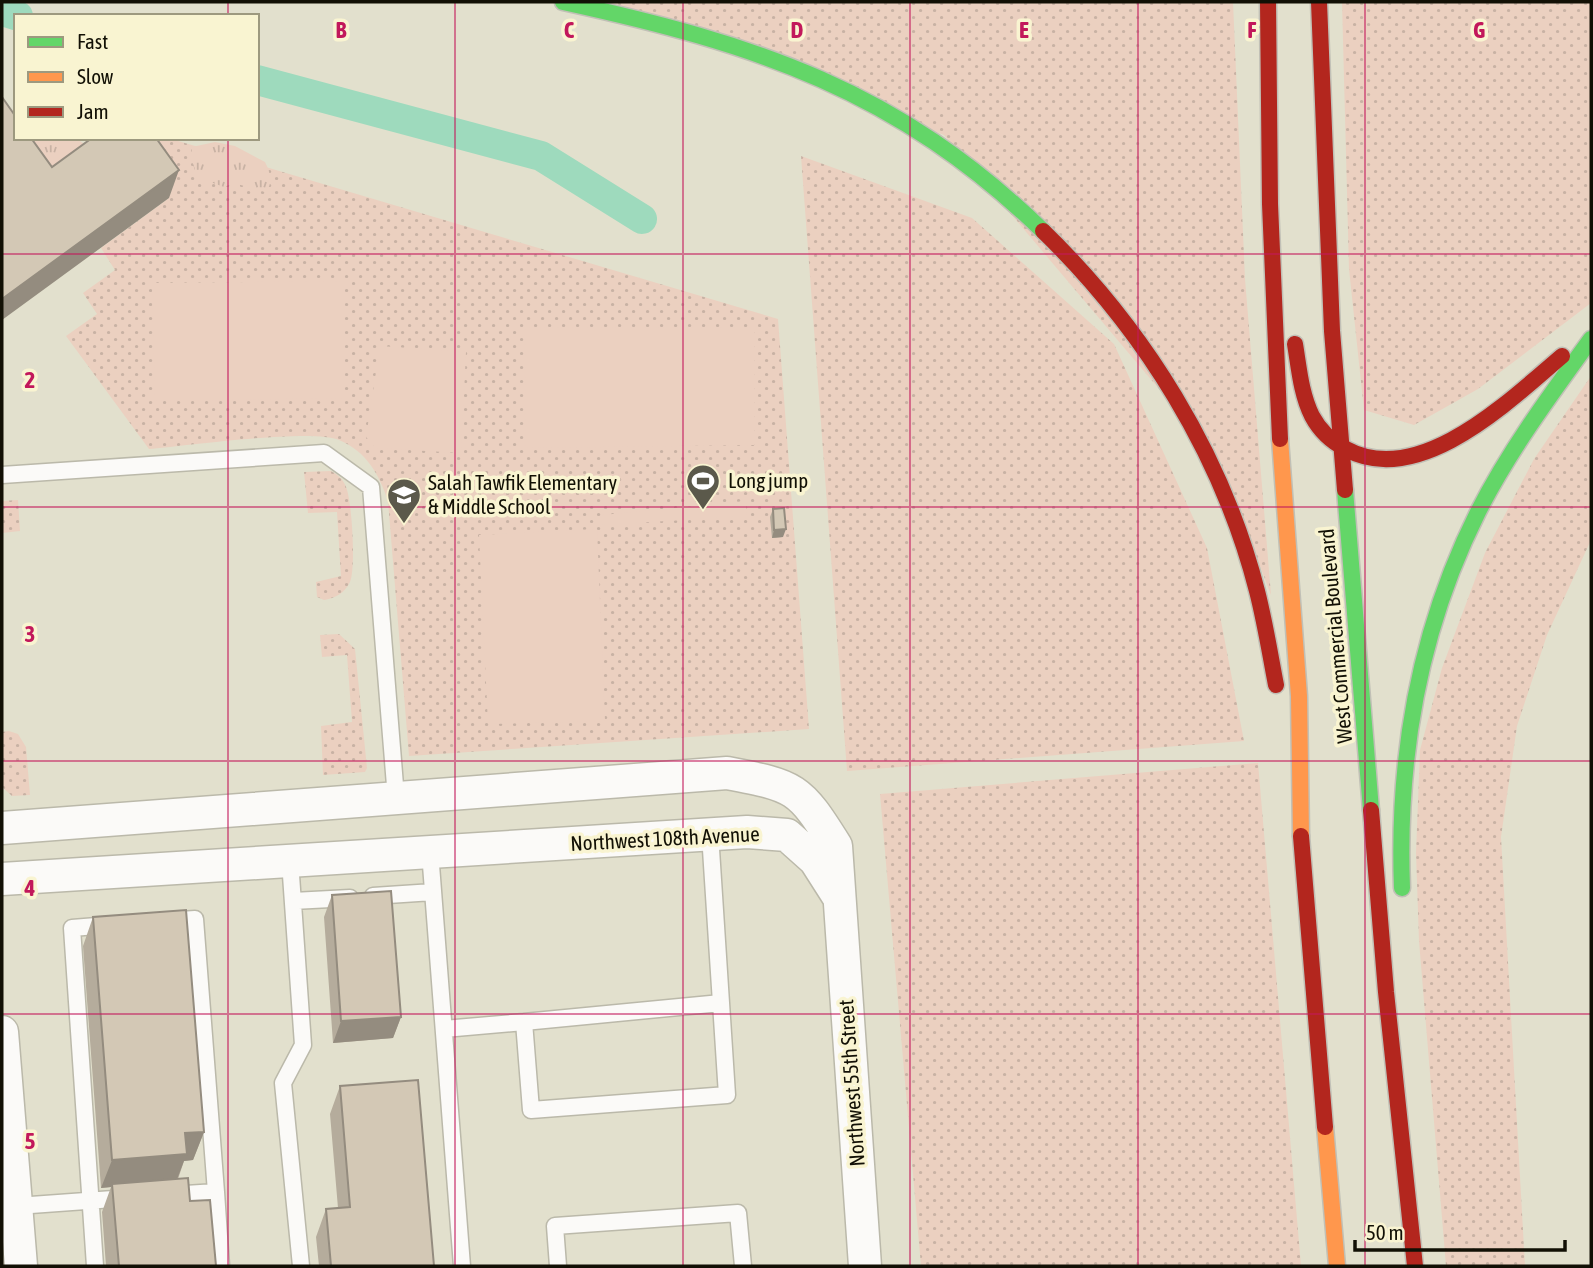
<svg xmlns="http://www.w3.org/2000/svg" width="1593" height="1268" font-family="'Asap Condensed',sans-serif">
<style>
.grass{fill:url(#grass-dots)}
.park{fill:url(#park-tufts)}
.pitch{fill:#ebd0c0}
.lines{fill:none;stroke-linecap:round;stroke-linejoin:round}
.canal{stroke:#9edabd;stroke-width:30}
.lane-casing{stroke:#bbb9aa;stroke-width:19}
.street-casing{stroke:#bbb9aa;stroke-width:35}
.fast-casing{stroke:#c1c0b6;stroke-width:19}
.slow-casing{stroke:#c1c0b6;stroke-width:19}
.jam-casing{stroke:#c1c0b6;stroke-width:19}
.lane{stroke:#fbfaf8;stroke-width:16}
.street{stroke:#fbfaf8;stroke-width:32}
.fast{stroke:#63d668;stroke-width:16}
.slow{stroke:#ff974d;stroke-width:16}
.jam{stroke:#b3261e;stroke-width:16}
.wall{fill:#b5ac9c}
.shaded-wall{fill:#948c7f}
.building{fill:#d3c8b5;stroke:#948c7f;stroke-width:2}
.grid{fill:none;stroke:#c2185b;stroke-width:2;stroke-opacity:0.55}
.labels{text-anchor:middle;stroke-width:7;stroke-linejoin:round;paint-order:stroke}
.poi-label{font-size:21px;fill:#121005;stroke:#f9f4d1;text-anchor:start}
.street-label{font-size:21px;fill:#121005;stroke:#f9f4d1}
.grid-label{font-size:23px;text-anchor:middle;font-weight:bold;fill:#c2185b;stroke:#f9f4d1;stroke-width:7;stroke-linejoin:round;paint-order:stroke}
</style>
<defs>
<pattern id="grass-dots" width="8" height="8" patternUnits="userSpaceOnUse" patternTransform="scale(1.75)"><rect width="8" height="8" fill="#ebd0c0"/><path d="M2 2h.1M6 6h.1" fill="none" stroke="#c8b2a4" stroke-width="1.8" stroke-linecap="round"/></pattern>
<pattern id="park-tufts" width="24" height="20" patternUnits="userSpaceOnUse" patternTransform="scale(1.75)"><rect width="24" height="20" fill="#ebd0c0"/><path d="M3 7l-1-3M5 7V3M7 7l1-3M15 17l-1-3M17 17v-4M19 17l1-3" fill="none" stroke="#c8b2a4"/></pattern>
</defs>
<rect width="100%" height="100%" fill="#e2e0cd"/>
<!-- grass -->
<path class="grass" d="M597,2H1233L1245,279L1271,595L1220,461L944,135Z
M1342,2H1591V303L1478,389L1414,425L1364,410L1349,269Z
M126,138H168L778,319L809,729L409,756L388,501C379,474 366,451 339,440C312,428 185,446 149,449L66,336L97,314L83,293L115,270L101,248L169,198Z
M801,156L972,218L1114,344L1207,548L1244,741L847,771Z
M1591,376V540L1547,635L1517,726L1501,837L1525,1266H1446L1419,941L1416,853L1420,750L1442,668L1485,553L1534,459Z
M331,471C338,475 343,479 346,487C352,501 356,568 350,582C344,594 335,598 324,600L317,597L316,582L341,576L337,512L308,513L304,472Z
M18,500L20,531L2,533V501Z
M339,634L355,649L367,768L365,772L323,775L321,726L352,722L347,655L322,657L320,635Z
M9,731L18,734L26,747L30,795L12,796L2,787V732Z
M1258,763L1301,1266H921L880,794Z"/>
<!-- park -->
<path class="park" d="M27,138H76L84,144L42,195Z
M215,142L235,146L265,162C270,172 274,184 265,192L234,183L224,187L197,177L191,158L192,147Z"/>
<!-- pitch -->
<path class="pitch" d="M344,281V398L155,401L152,283Z
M525,327L754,328V445L526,448Z
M380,346L466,352L461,453L375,448L366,437Z
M746,501L747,516L603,525L602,515Z
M597,529L605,721L488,724L479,535Z"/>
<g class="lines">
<!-- canal -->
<path class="canal" d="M2,11L18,16
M257,80L541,156L642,219"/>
<!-- lane casing -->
<g class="lane-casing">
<path id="lane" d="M2,475L324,453L371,487L396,798
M430,852L462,1266
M290,861L303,1045L283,1083L301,1266
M373,896L433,892
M293,901L350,898
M166,921L195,919L216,1192L170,1195
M524,1022L721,1003
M444,1029L524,1022L531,1110L727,1095L710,834
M216,1192L221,1266
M17,1206L127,1198
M95,1266L72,928L109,925
M558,1266L555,1226L738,1213L743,1266"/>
</g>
<!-- street casing -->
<g class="street-casing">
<path id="street" d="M2,828L727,773C796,786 799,787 836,846L865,1266
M2,879L747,832L787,835L815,860L838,896
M2,1032L21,1266"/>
</g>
<!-- fast casing -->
<g class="fast-casing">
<path id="fast" d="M563,2C756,44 898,90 1043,231
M1345,490L1371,810
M1402,888C1397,757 1419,630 1478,512C1509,451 1551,394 1591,339"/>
</g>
<!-- slow casing -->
<g class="slow-casing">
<path id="slow" d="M1280,439L1299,696L1301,836
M1325,1127L1337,1266"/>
</g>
<!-- jam casing -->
<g class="jam-casing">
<path id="jam" d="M1268,2L1270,204L1280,439
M1319,2L1332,331L1345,490
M1043,231C1144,329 1222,454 1257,591C1265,622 1270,654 1276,685
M1295,344C1299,368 1301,394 1312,416C1320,431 1332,442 1346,449C1419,489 1509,401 1562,356
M1371,810L1386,992L1415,1266
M1301,836L1325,1127"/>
</g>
<!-- lane -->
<use href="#lane" class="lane"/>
<!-- street -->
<use href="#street" class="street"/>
<!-- fast -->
<use href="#fast" class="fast"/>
<!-- slow -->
<use href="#slow" class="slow"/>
<!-- jam -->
<use href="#jam" class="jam"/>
</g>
<!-- wall -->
<path class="wall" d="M773,509L783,537L772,538L770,517Z
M332,895L401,1017L393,1038L333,1043L324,917Z
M93,917L204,1132L193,1160L184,1161L178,1179L190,1201L216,1266H106L102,1212L111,1187L101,1188L83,946Z
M340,1086L434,1266H319L316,1237L326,1209L338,1208L330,1114Z"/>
<!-- shaded-wall -->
<path class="shaded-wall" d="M179,170L169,198L2,320V299Z
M786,529L783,537L772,538L774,530Z
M401,1017L393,1038L333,1043L341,1021Z
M204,1132L193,1160L184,1161L176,1182L112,1184L111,1187L101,1188L112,1160L185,1133Z"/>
<!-- building -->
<path class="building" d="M2,97L16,117V138H31L52,167L92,138H156L179,170L2,299Z
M784,508L786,529L774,530L773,509Z
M391,891L401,1017L341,1021L332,895Z
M186,910L204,1132L185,1133L187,1154L112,1160L93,917Z
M418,1080L434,1266H331L326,1209L350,1207L340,1086Z
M188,1178L190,1201L210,1200L216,1266H119L112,1184Z"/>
<!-- grid -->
<path class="grid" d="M228,2V16M455,2V1266M683,2V1266M910,2V1266M1138,2V1266M1365,2V1266M228,138V1266M2,254H1591M2,507H1591M2,761H1591M2,1014H1591"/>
<!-- icons -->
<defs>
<g id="stadium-pin" transform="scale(1.75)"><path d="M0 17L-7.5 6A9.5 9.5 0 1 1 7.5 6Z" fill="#5b594b" stroke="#f9f4d1"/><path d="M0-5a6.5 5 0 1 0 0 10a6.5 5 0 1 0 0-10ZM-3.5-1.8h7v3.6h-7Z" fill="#fff"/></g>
<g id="school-pin" transform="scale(1.75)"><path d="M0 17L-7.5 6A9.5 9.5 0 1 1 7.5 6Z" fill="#5b594b" stroke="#f9f4d1"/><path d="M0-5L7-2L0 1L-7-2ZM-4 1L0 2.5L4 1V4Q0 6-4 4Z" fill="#fff"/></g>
</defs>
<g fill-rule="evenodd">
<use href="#stadium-pin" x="703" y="481"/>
<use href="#school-pin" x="404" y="495"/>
</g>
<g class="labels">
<!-- poi labels -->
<g class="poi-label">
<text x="728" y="488">Long jump</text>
<text x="428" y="490">Salah Tawfik Elementary<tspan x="428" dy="24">&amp; Middle School</tspan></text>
</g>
<!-- street labels -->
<g class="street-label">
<text transform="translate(1336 636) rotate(-95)" y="7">West Commercial Boulevard</text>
<text transform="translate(665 839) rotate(-3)" y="7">Northwest 108th Avenue</text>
<text transform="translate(852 1083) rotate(-94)" y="7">Northwest 55th Street</text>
</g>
</g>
<g class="grid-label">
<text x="341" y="38">B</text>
<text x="569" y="38">C</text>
<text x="797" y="38">D</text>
<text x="1024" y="38">E</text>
<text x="1252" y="38">F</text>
<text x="1479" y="38">G</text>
<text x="30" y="388">2</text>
<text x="30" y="642">3</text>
<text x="30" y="896">4</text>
<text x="30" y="1149">5</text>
</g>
<!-- border -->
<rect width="1593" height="1268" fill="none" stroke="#121005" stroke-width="7"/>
<!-- legend -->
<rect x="14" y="14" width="245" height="126" fill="#f9f4d1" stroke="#9d997f" stroke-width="2"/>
<rect x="28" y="37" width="35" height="10" fill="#63d668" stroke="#9d997f" stroke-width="2"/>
<text x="77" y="49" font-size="21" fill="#121005">Fast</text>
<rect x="28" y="72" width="35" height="10" fill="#ff974d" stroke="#9d997f" stroke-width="2"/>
<text x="77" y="84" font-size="21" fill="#121005">Slow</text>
<rect x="28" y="107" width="35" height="10" fill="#b3261e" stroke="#9d997f" stroke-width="2"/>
<text x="77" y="119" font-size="21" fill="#121005">Jam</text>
<!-- scale -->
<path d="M1355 1240v10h210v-10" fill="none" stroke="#121005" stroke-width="3.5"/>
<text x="1366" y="1240" font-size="21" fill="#121005" stroke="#f9f4d1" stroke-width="5" paint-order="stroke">50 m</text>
</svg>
